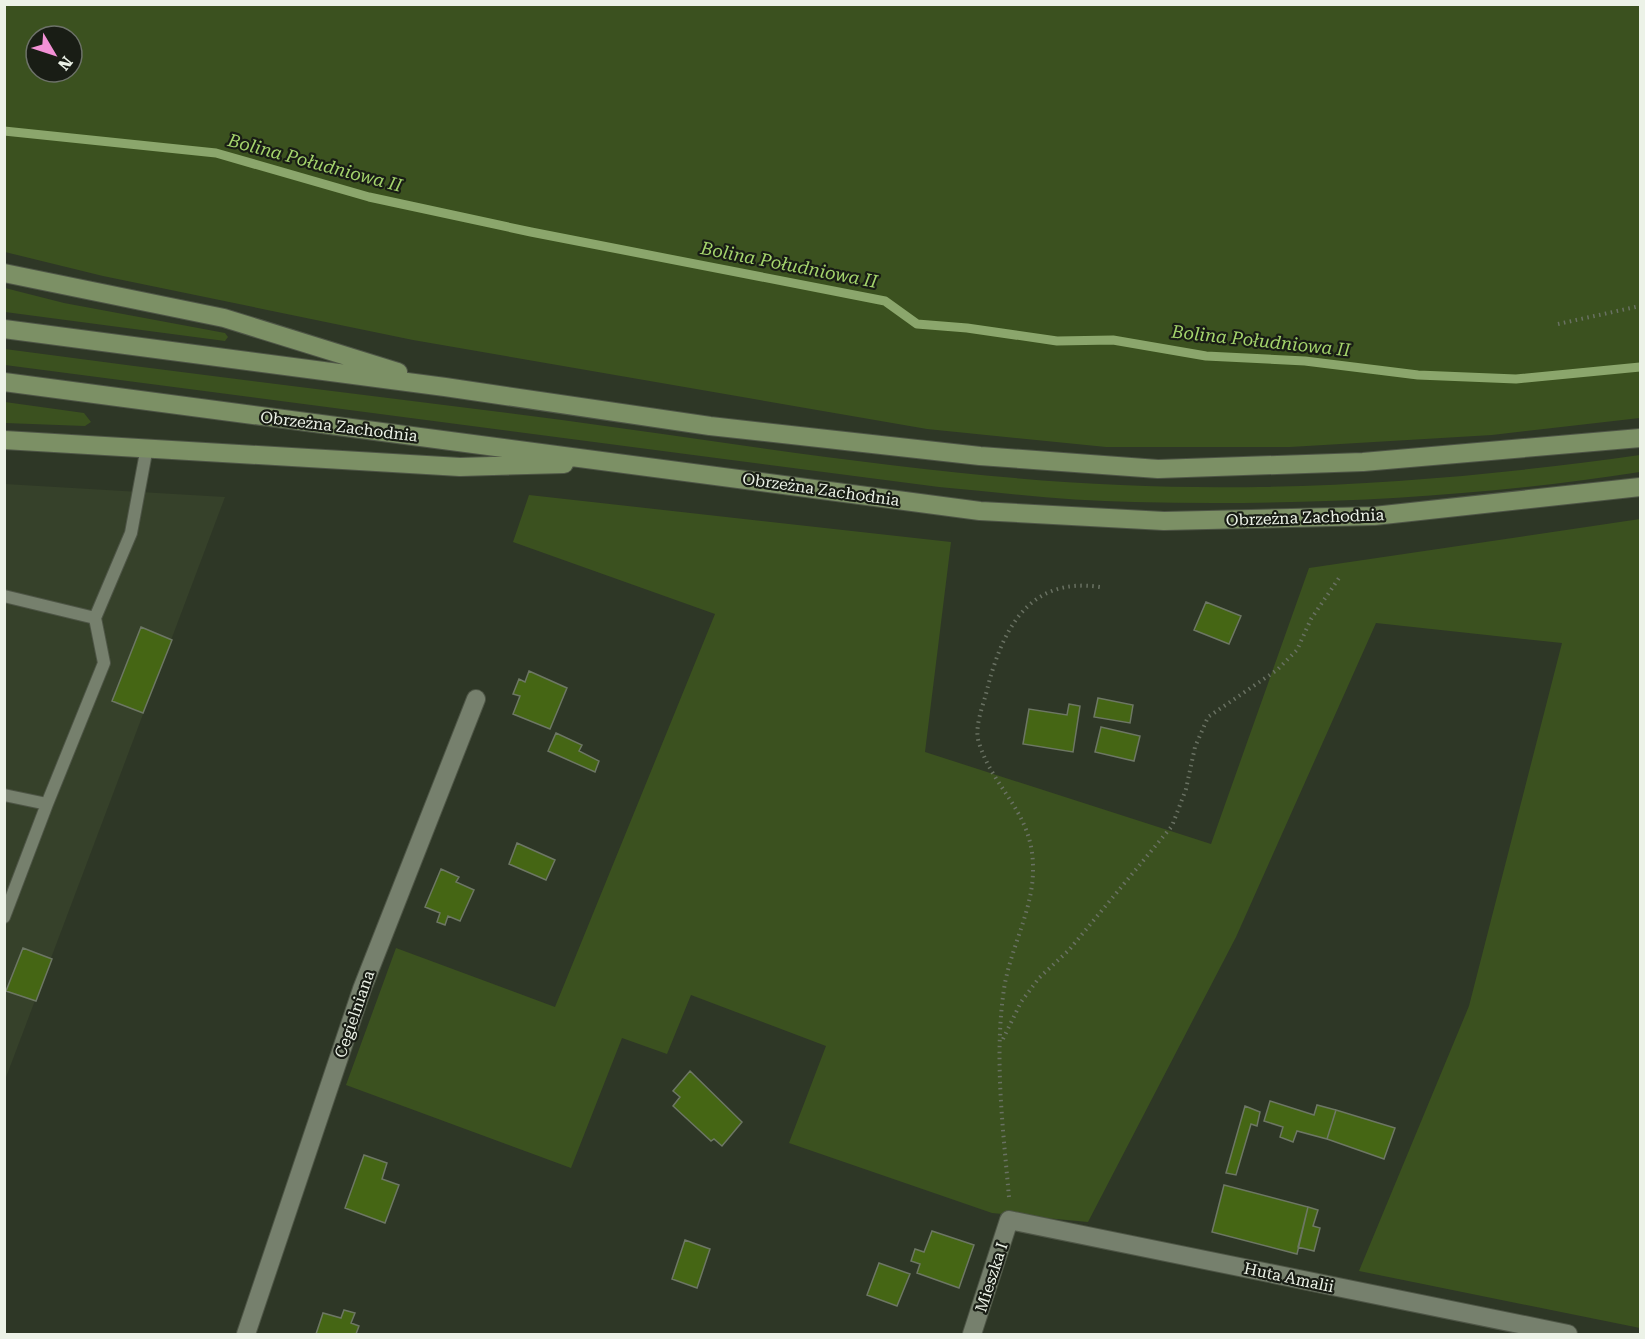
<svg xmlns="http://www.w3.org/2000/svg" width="1645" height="1339" font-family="'Roboto Serif',serif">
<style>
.built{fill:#36412a}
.green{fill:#3b511f;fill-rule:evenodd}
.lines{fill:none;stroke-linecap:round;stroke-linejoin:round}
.stream{stroke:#8ba66c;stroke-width:9}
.building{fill:#456614;stroke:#6d7764;stroke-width:1.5}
.lane-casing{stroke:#4e5546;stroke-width:14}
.street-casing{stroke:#4e5546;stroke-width:20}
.secondary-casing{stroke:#4e5546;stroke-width:20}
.path{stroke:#697162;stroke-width:4;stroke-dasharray:1.5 4.5;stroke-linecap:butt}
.lane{stroke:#76806d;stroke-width:12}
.street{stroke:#76806d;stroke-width:18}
.secondary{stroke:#7c9065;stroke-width:18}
.labels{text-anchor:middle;stroke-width:4.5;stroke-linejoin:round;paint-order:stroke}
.street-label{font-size:16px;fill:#ecf2e7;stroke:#191d15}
.water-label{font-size:18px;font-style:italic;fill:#a4d46c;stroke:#191d15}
</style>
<rect width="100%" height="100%" fill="#2e3726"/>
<!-- built -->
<path class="built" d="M5,484L225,497L5,1080Z"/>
<!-- green -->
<path class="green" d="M4,5H1640V418L1492,435L1290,447H1106L927,429L413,340L103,276L5,252ZM36,36H72V72H36Z
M5,288L64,303L225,333L228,337L225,341L5,312Z
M5,349C190,374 377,396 562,420C746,445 936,477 1121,485C1292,493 1471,479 1640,455V472C1473,498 1302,506 1134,502C1068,501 1004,493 939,487L5,365Z
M5,402L84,413L91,422L85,426L5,423Z
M529,495L951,542L925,752L1211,844L1309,568L1640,519V1328L1359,1271L1469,1006L1562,643L1376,623L1236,937L1088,1222L992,1213L789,1143L826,1046L691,995L667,1054L622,1038L571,1168L346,1085L396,948L555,1007L715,614L513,542Z"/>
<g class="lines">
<!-- stream -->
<path class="stream" d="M4,131L216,153L369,197L531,232L885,301L917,324L967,328L1057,341L1113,340L1206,356L1305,361L1418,375L1516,379L1640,367"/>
</g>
<!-- building -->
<path class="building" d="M1206,602L1241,616L1229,644L1194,630Z
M141,627L172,640L143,713L112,701Z
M529,671L567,688L550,729L513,714L520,696L513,694L519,679L525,682Z
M1098,698L1133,705L1130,723L1094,717Z
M1069,704L1080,706L1073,752L1023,744L1029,709L1067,715Z
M1101,727L1140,736L1134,761L1095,752Z
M556,733L582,745L579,751L599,761L595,772L548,751Z
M517,843L555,860L546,880L509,864Z
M441,869L459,877L456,882L474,890L460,921L448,916L445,925L437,922L440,913L425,907Z
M23,948L52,959L36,1001L6,991Z
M690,1071L742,1122L722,1146L714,1139L711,1141L673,1106L680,1097L673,1091Z
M1270,1101L1314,1115L1317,1105L1336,1110L1327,1139L1297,1131L1293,1142L1280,1137L1283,1127L1264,1121Z
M1245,1106L1260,1112L1257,1126L1251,1124L1236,1175L1226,1173Z
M1336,1110L1395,1128L1384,1159L1327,1139Z
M364,1155L387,1163L382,1179L399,1185L385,1223L345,1208Z
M1224,1185L1308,1207L1297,1254L1212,1232Z
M1308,1207L1318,1210L1313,1226L1320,1228L1314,1251L1298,1247Z
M932,1231L974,1245L959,1288L917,1273L920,1264L911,1261L915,1249L924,1252Z
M685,1240L710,1249L697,1288L672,1279Z
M879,1263L910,1274L897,1306L867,1295Z
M344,1310L355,1313L351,1323L359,1326L356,1334H316L323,1313L341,1318Z"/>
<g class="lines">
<!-- lane casing -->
<g class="lane-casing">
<path id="lane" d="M4,596L95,618L104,663L47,804L4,917
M95,618L131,533L147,447
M4,795L47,804"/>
</g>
<!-- street casing -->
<g class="street-casing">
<path id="street" d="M246,1334L362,989L476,699
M972,1334L1009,1220L1568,1334"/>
</g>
<!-- secondary casing -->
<g class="secondary-casing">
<path id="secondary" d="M4,273L224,318L398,372
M4,329L445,387L710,426L980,456L1158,469L1363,462L1640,438
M4,382L980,511L1164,521L1374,516L1640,487
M4,440L460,467L564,464"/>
</g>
<!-- path -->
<path class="path" d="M1558,324L1640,306
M1003,1039L1021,1002L1039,978L1069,950L1172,826L1186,789L1195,747L1208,717L1277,670L1297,650L1311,619L1339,578
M1009,1197C1003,1129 994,1056 1004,989C1010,949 1033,910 1033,870C1034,812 994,791 979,743C974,729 982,708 986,694C1001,632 1027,576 1100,587"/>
<!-- lane -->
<use href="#lane" class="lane"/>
<!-- street -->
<use href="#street" class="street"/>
<!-- secondary -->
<use href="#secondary" class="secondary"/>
</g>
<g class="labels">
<!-- street labels -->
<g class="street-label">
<text transform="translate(339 426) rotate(7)" y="6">Obrzeżna Zachodnia</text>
<text transform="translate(821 489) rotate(8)" y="6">Obrzeżna Zachodnia</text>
<text transform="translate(1305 517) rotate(-2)" y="6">Obrzeżna Zachodnia</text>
<text transform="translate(354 1014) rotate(-71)" y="6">Cegielniana</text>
<text transform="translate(991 1277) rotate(-72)" y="6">Mieszka I</text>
<text transform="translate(1289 1277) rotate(12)" y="6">Huta Amalii</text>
</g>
<!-- water labels -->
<g class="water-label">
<text transform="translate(315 163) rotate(15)" y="6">Bolina Południowa II</text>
<text transform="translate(789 265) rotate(11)" y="6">Bolina Południowa II</text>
<text transform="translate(1261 341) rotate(6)" y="6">Bolina Południowa II</text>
</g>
</g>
<!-- border -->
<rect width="1645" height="1339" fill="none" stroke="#ecf2e7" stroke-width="12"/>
<!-- north arrow -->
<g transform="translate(54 54) rotate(129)"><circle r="28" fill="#191d15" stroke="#6d7269" stroke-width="1.5"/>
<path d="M0-4.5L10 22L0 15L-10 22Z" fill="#f391d5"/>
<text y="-9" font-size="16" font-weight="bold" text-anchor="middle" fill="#ecf2e7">N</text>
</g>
</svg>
